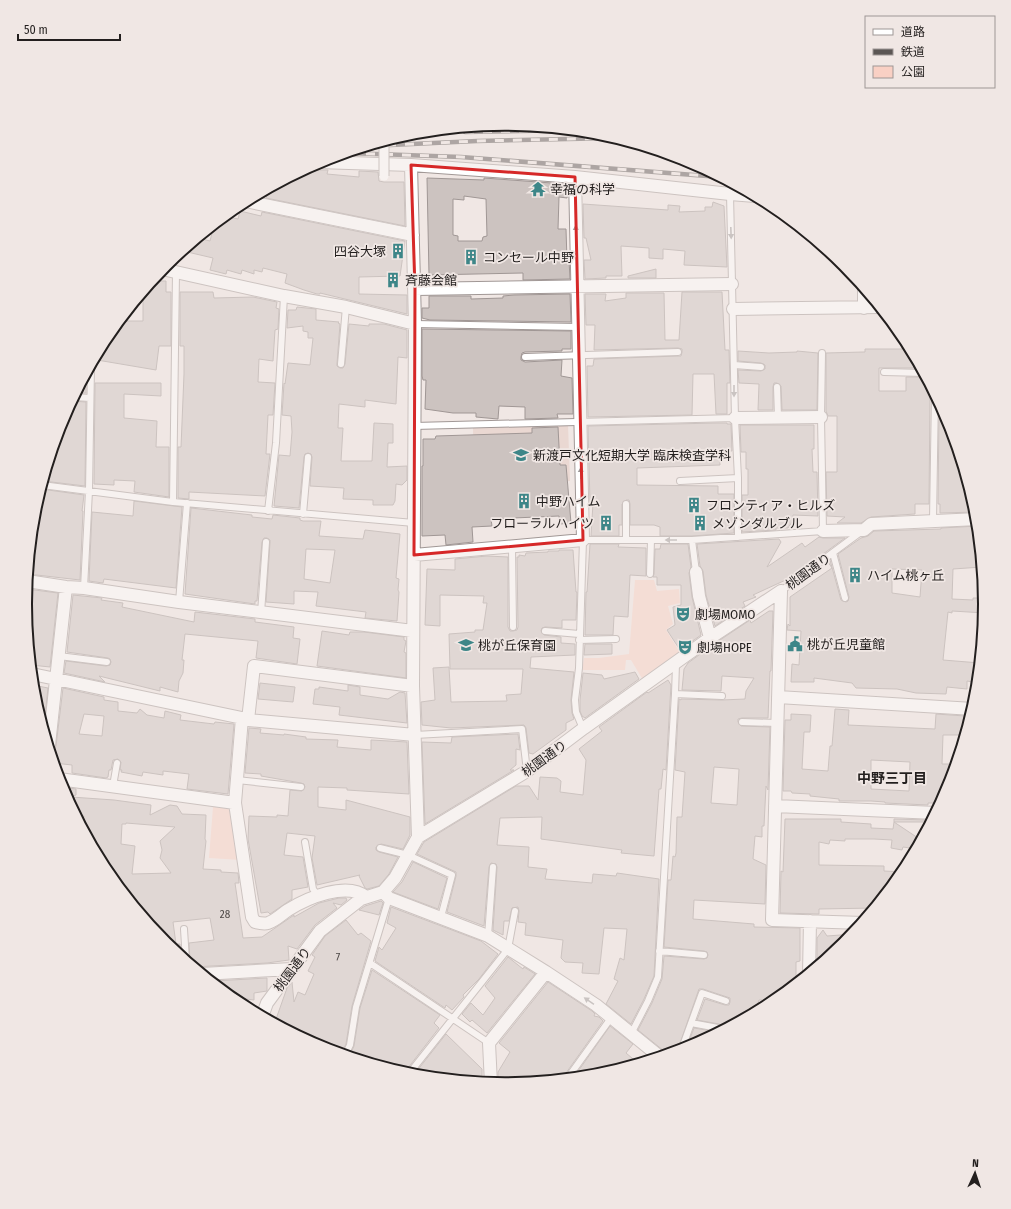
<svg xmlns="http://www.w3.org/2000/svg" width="1011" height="1209" font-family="'Fira Sans Condensed','Noto Sans JP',sans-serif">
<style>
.built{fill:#ead8d2}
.green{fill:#f9d0c4}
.building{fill:#ccc3c0;stroke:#a09795;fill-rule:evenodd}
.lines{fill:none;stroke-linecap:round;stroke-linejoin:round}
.service-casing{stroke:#a19896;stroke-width:8}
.minor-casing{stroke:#a19896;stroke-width:14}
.service{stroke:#fff;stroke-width:6}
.minor{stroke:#fff;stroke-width:12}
.rail-casing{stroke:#5b5654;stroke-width:4.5}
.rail{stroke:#f0e7e4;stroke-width:3;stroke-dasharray:9;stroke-linecap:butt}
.pedestrian-bridge-casing{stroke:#a19896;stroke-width:11;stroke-linecap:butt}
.pedestrian-bridge{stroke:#fff;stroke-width:9}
.oneway{fill:#9c9a9a}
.marked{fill:none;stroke:#d62828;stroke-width:3;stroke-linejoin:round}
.labels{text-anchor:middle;stroke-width:3.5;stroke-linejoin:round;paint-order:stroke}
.number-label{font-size:11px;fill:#4d4846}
.poi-label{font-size:13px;fill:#231f1e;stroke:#f0e7e4;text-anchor:start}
.street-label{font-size:13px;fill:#231f1e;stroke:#f0e7e4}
.neighbourhood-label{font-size:14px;font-weight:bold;fill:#231f1e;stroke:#f0e7e4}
.rim{fill:none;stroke:#231f1e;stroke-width:2}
</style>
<rect width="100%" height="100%" fill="#f0e7e4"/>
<!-- built -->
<path class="built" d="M568,424L570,481L474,485L473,428Z"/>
<!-- green -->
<path class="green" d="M635,580H654L657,591L679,589L680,603L668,606L673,624L666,630L681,654L643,680L631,660H626L625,670H582L584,658H599L629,654Z
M213,807L230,808L241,860L209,858Z"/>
<!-- building -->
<path class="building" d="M303,170H328L327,174L359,177V171L378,172L379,181L384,182H404L405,226L266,198L270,188Z
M427,178L484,180V178L565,184L568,189L567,198L559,197L558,229H566L567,260H569L570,279L523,280V273L429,275ZM464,196L486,199L487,236L483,237L482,241H458V236L453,235V199L464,200Z
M713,202L724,206L727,267L684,265L685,251L663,249V259L649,258V248L621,246L622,276H606V278L585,279L584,260H591L586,238H584L583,204L668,210V205L680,206L679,212L705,211V207H712Z
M240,211L261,216L262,212L405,241L400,276L359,277V294L407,295V314L320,293V294H317L304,290L285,283L287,274L263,268L262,272L254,270V274L242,270L241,274L227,270L226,274L210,270L213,258L183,251L198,238L210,241L214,225L225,216L238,219Z
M656,269V278H628V276Z
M152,281H166V292H171V346H159L156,370L97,360L98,352L106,337L120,321H143V293Z
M180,292H213L214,298L253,297L277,302L276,308L279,309L278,329L275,330L273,361L259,359L258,382L275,383L273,415H268L266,454H270L265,496L189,492V499L178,498V447H181L184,374V346H180Z
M682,292H722L725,350H729L730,383H727V414H716L714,374H693L692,415L588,417L587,366H593L594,359L678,356H681L682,352V349L678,348L594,350L595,325H586L585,294H606L605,301L626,298V293H664L665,340H679Z
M570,294L571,322L430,320L422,318V308H429V296H471V299L503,298V296L514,295Z
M297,307L316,309V320L339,322L338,323L340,324L337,364V366L340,368H343L345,364L349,324L369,326V324H384L407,330V358L398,357L396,404L365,400V407L339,404L338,428H343L341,461H372L374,423L393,424V443H388L387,467L407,466V480L402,485L396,484L395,501L393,505H373V500L343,499L344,488L310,486L312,457L311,454L308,453L305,454L304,457L299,508L274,506L279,455L290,456L292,432L291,416L282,415L284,383L285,384L288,363L310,365L313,338H308V332L303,331V326L287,328L288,310H296Z
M422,329L571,331V349H562V351L525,352L522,353L521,357V360L525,362L562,360L561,376L572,378L573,414H557L558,418L525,419V407L499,406L498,419L476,417V413H453L425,409L426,380H423L422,376Z
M902,334L922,368H879V391H906V377H926L933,389L930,393L929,504H915V514L871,517L861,523H837L845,517L827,516L826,472H837V416H828L826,411V353L863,352H865V349H902Z
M738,351L769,353L797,352V351L818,353L817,410H782L781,386L777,383H774L773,387V410H758L759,384L739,383L738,370L761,371L765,369V365L761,363L738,361Z
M82,383H86V393H77Z
M95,383H161V396L124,394V418L157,421L156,447H169V497L134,492L135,481L114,480V485L94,484Z
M72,401L86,402L85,486L43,481L62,420Z
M945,413L950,421L977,512L940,513V504H938L939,414Z
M716,423H727V424H731L732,451H719L720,465L637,468V485L718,486V494H734V533L692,536H660V527L654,525H630V504L629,500H626L622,504V525H619V536H591L593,503H590L588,426Z
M740,425H814V449H812L813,472H817L818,516L793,515L792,522L788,528H776V530L742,532V495H748V469H746V452H741Z
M558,427L560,465H566L571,523L560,524L559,516L491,519L492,526L472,527L473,542L446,545L445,535L422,536V466H423V439H435L436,436L532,433V428Z
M41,489L84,495L82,511H83L80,580L28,574L34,511Z
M134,501L182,507L176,588L104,579L103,583L89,581L92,512L133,516Z
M191,508L252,515V517L272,519L273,515L300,518V520L303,521H321L319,536L363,539L365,530L400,534L396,578L399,579L398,590L399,592L397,621L365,618L366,612L316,606L318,592L294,591V604L266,602L270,542V540L267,538H264L262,542L257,601H255V604L185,594ZM306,549L335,550L330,583L304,579Z
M978,526L982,567L953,569L952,599L973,600V598H985V613L952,611V613L948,612L943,660L980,663L978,683L967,681V689L947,687L946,694L916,693L897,689L856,688L852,683L814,678V682H791L792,664L799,665L801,631L787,630L788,624L790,626V597L832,568L828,562L830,560L841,600L846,602L848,601L849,597L838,554L861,538L868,536L874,531L941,529V528ZM892,569L922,570L920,597L892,593Z
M819,537L823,538H845L790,578L753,595L756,597L743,602L745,606L715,626L706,595L703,571L700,566L697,544L779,539L781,542L767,567L802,543L805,547Z
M590,544H619L618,547L646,548V576L630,575L628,617L614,616L613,635H585L586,592H587Z
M661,544H688L691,567L689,573L692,597L701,635L680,650L667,630L675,625L673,607L681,605V585H657V577H653L654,574L655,549H660Z
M559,550H573L576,592H577L576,620H562V628L545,627L542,628L541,631L544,635L561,637V643L575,644V655L531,657L530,668L574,672L571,700L572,713L574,719L566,723V730L533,754L529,753L526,728L524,725L451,728L422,725L421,702L435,700L433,668L449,667L451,702L507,701L506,695L521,694L523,669H450L449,634L475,632V630H483L487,603H483L484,596L440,595V626L425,625L427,569L455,570V559L487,556L508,557V627L510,631H513L517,630L518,627L517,557H519V555L525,556L526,553L548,552V551H559Z
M27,589L58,593L50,667L31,665L25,604Z
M73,595L102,598L101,600L123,603L122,607L194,622L195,612L255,619V622L294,627L293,638L300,639L297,664L256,658L258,641L185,634L182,660H184L183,673L179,681L178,692L160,687V691L99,676L105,682L64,673L66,661L106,666L110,665L111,662L110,659L108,658L67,652Z
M769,611H773L771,671H770L768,718H742L738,719V722L741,726L770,727L768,790L766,786L764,826H762V837L755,836L753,859L766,865L765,904L694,900L693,919L754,924V927L800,928V961L796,962V985L778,1000H759L754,1014L689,1049H686L694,1028L718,1032L722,1029V1026L719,1024L697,1020L705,999L725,1005H729L730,1002V998L703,989H699L677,1052L669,1055L638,1030L652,1003L662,979L664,956L704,959L707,958L708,955L707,952L704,951L664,947L668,880H671L673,856L675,857L676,853L677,817H682L685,772L675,770L679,699L681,700V699L722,700L745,699L746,691L754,678L722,676L721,691L682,690L684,669L688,663L714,644L750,620L751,623ZM714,767L739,769L737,805L711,803Z
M322,631L349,635L350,632H364L404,637V640L406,641L404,652L406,653V678L317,666Z
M585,644H612V654L584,655Z
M635,672L639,679L589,715L585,718L582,716L580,711V700L583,673L602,675L604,679Z
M668,680L671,685L666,770L663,769L661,789H659L654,856L621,853L622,850L541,839L542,817L500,818L497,845L529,847L528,867L547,869L545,879L592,883L593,874L616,876L617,873L659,879L654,976L644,999L631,1024L606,1004L618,981L614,979L620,958L624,960L627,929L604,928L599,974L582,973L583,963L565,962L561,958L563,940L525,935L526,923L518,922L519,911L518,907L512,908L509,921H504L503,935L493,930L497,867L496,864L491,863L489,867L484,926L447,912L456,876V872L417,854L424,842L516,786H529L538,800L540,777L557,778L561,781L560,792L583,795L586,760L579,749L602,731L599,727L647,692L648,693Z
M260,683L295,687L293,702L258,699Z
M33,685L48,688L44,725H42L34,698Z
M348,685L360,687V695L388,699L400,692L405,693L407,723L339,715L340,707L313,704L315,689H319V687L348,691Z
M63,688L104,697V700L118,702V711L137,713L140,709L147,715L164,718L165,711L181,715L180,720L214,724L215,722L234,724L228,794L187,789L189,774L163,771V775L143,772L142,776L121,772L122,770H120L121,762L118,759L113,760L111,770H109L108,777L106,778L72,773V765L54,763V750L56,746ZM84,714L104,716L102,736L79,734Z
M835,709L849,710L848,725L935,729L936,714L965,716L963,735H943L942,764H949L948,784L940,793V800H935V803H928V805L885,803V802L871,801H839V799L810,796V794L792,793L791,791H783L785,720H791V714L811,715L810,732H804L802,769L828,771L830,746H832ZM871,760L910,762L909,791L871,789Z
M249,728L261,729L260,733L284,735V734L306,737V739L338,740L337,747L371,750V740L407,742L409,794L347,790V788L318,787V807L346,810V800L410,817V835L403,849L381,844L376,847V850L379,852L398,857L389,874L379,886L367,889L365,888L359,876L360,875L317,885L312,858L315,836L287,833L284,855L303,857L308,887L292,890V899L270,914L268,912L261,913L248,839L249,816L277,817V815L288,816L290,790L302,791L305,787L304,784L301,783L261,776V774L245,773Z
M518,734L520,750L516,749V765L510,770H514L425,824L422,742L451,743L452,737Z
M61,787L76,789V795L71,797L114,800L151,805L150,815L170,805L177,806L182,814L206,815L205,839L206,841L203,869L221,870V872L238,873L239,883H235L243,938L262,937L294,915V917L319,903L339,898H346L347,900L341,905L333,903L337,908L315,925L297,949L288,946L289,960L267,963L193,967L189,964L190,961L189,943L214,940L210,918L173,922L176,944H180L181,957L166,944L106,871L82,827L84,816L76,815ZM126,823L175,827L160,841L162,850L160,858L171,873L132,874L135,846L121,844L122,824H126Z
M785,819H841V822L871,824V828L893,829L894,822L918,838V847L917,849L903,847L902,850L891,848L892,840L874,839H845V841L830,840L829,844L819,842V865L884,866V871L905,872L875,908L819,909V914L780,913L781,871L783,872Z
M894,819L928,820V822H894Z
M413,862L447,878L438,909L393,892L402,882Z
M381,901L383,903L379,915L359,910L365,906Z
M391,907L481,941L498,954L479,979L463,995L464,997L452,1010L446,1005L445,1008L375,961L379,947L382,950L396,928L387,923Z
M346,920L358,935L361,933L371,941L352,1006L346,1044L341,1054L321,1048L275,1022L287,988L292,982L294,1002L298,992L305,995L314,974L308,971L315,957L312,955L325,936Z
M823,930L827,936L854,934L845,944L821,965L817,960V938Z
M508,957L523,969L524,967L535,974L487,1033L472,1020L470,1022L462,1014L471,1003L483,1015L495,998L485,986Z
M372,970L440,1015L434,1023L439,1028L404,1073L349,1057L354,1046L360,1008Z
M267,978V991L254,993V1000L238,998V1004L214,984V981Z
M548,982L592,1011L595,1014L594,1016L599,1017L603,1021L561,1080L501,1085L498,1083V1072L510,1052L499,1043Z
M610,1026L633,1044L626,1053L639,1064L599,1076L576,1078L574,1077Z
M446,1034L482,1069V1079L451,1080L413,1076Z"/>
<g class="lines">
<!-- service casing -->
<g class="service-casing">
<path id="service" d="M730,194L735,418L738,478V537
M415,324L579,327
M525,357L678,352
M341,364L346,307
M734,365L761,367
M884,372L924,373
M777,387L778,417
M74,397L90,398
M935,409H943
M414,426L735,418
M680,481L738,478
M42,485L173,502L414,523
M173,502L176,272
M268,511L276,443L284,296
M303,514L308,457
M933,521L935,393
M626,540V504
M692,540L696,572
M512,546L513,627
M833,553L845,598
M650,574L651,540
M84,588L89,491L91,366
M781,591L862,531
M179,602L187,503
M261,613L266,542
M545,631L579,634
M579,640L616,639
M59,656L107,662
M675,694L722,696
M742,722L777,723
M584,728L581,724L576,712L575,700L579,668L583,540H692L823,531L821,417L822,353
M415,735L522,729L527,771
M237,780L301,787
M113,786L117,763
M305,842L313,889L318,896
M380,848L408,855L452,875L441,917
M184,929L186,961
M488,936L493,867
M659,951L704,955
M370,963L489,1043
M691,1023L718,1028
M631,1034L648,1001L658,977L675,694L676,664
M681,1051L702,993L726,1001
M345,1055L350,1045L356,1007L389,898
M408,1075L508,949L515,911
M567,1079L611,1018"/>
</g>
<!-- minor casing -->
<g class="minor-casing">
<path id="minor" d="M318,162L411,165L575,177L730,194L755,196
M411,165L415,324L413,686L418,837
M245,201L413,235
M162,269L284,296L346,307L415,324
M864,287V308
M415,289L732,284
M733,309L880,307
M735,418L821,417
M823,531L864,530L871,524L978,519
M414,555L583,540L575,177
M696,572L699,596L710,638
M27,581L66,587L84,588L179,602L413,631
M781,591L772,920L863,923
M32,674L242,718L248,720L415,735
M778,697L973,709
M248,720L254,666L413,686
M49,745L66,587
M59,779L235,803L242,718
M235,803L252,917L255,922C259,923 264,924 268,923C275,921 282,914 288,910C307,898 347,881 366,897
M775,806L936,813
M383,892L389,898L488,936L546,972L596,1005L660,1057
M202,974L292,969
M809,974L810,921
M262,1017L267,1003L320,931L361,899L383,892L395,878L418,837L527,771L584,728L710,638L781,591
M491,1084L489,1043L546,972"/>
</g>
<!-- service -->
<use href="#service" class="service"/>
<!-- minor -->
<use href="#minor" class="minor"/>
<!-- rail casing -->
<g class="rail-casing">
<path id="rail" d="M465,132L571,130
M369,146L477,141L616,138
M348,153L461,157L720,177"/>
</g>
<!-- rail -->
<use href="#rail" class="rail"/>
<!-- pedestrian-bridge casing -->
<g class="pedestrian-bridge-casing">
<path id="pedestrian-bridge" d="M384,142V176"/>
</g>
<!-- pedestrian-bridge -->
<use href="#pedestrian-bridge" class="pedestrian-bridge"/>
</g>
<!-- one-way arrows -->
<defs><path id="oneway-solid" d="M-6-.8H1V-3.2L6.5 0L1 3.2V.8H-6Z"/></defs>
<g class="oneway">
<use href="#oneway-solid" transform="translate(576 231) rotate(-92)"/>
<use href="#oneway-solid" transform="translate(731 233) rotate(88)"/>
<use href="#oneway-solid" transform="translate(734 391) rotate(90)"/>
<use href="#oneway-solid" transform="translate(581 473) rotate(-91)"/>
<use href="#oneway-solid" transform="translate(671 540) rotate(180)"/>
<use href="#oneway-solid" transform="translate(589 1001) rotate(-146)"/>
</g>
<!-- marked area -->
<path d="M0 0H1011V1209H0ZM411,165L575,177L583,540L414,555L415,289Z" fill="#f0e7e4" fill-opacity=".55" fill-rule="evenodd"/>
<path class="marked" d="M411,165L575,177L583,540L414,555L415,289Z"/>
<!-- icons -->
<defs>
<g id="temple-bare" transform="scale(1.2)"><path d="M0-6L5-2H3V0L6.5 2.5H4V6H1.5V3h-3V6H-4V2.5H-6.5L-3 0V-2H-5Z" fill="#3d8688" stroke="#f0e7e4" stroke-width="2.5" paint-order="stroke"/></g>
<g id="building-bare" transform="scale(1.2)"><path d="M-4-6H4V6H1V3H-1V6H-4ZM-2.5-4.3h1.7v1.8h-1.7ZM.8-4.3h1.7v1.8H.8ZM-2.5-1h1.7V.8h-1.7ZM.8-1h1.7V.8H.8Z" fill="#3d8688" stroke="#f0e7e4" stroke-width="2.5" paint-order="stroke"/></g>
<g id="university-bare" transform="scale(1.2)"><path d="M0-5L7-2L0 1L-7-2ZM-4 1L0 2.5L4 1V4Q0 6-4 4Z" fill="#3d8688" stroke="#f0e7e4" stroke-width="2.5" paint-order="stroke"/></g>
<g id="theatre-bare" transform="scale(1.2)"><path d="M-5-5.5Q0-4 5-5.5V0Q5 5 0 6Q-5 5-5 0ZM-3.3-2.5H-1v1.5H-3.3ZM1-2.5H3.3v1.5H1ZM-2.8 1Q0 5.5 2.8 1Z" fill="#3d8688" stroke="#f0e7e4" stroke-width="2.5" paint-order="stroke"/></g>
<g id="civic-bare" transform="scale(1.2)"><path d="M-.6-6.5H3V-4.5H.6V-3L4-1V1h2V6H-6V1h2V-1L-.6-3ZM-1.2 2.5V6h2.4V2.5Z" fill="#3d8688" stroke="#f0e7e4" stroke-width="2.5" paint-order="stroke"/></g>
<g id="school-bare" transform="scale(1.2)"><path d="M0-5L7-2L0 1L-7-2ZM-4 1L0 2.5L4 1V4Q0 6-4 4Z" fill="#3d8688" stroke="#f0e7e4" stroke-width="2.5" paint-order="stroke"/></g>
</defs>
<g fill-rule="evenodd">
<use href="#temple-bare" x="538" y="189"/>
<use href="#building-bare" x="398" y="251"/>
<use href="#building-bare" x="471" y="257"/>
<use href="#building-bare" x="393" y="280"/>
<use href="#university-bare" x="521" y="455"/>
<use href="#building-bare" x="524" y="501"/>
<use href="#building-bare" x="694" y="505"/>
<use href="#building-bare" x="606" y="523"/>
<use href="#building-bare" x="700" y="523"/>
<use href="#building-bare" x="855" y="575"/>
<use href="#theatre-bare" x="683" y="614"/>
<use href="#civic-bare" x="795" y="644"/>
<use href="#school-bare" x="466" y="645"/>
<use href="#theatre-bare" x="685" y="647"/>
</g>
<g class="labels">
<!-- number labels -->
<g class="number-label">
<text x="225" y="918">28</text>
<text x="338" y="961">7</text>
</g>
<!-- poi labels -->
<g class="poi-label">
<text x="550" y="194">幸福の科学</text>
<text x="386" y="256" text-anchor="end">四谷大塚</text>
<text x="483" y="262">コンセール中野</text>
<text x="405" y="285">斉藤会館</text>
<text x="533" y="460">新渡戸文化短期大学 臨床検査学科</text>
<text x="536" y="506">中野ハイム</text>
<text x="706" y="510">フロンティア・ヒルズ</text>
<text x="594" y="528" text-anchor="end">フローラルハイツ</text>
<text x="712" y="528">メゾンダルブル</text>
<text x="867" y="580">ハイム桃ヶ丘</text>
<text x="695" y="619">劇場MOMO</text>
<text x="807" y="649">桃が丘児童館</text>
<text x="478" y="650">桃が丘保育園</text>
<text x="697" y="652">劇場HOPE</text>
</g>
<!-- street labels -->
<g class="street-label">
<text transform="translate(808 571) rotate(-36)" y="5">桃園通り</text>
<text transform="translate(544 758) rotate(-36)" y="5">桃園通り</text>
<text transform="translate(292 969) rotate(-53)" y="5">桃園通り</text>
</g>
<!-- neighbourhood labels -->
<g class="neighbourhood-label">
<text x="892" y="783">中野三丁目</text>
</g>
</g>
<!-- crop -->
<path d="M0 0H1011V1209H0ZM32 604a473 473 0 1 1 946 0a473 473 0 1 1-946 0Z" fill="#f0e7e4" fill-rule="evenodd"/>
<path class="rim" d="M32 604a473 473 0 1 1 946 0a473 473 0 1 1-946 0Z"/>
<!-- legend -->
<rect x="865" y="16" width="130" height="72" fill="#f0e7e4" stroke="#9e9795"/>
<rect x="873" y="29" width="20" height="6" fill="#ffffff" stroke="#9e9795"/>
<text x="901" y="36" font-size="12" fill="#231f1e">道路</text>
<rect x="873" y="49" width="20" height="6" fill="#5b5654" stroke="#9e9795"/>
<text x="901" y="56" font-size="12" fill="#231f1e">鉄道</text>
<rect x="873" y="66" width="20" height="12" fill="#f9d0c4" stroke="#9e9795"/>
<text x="901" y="76" font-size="12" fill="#231f1e">公園</text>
<!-- north arrow -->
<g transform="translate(975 1173) rotate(3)" stroke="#f0e7e4" stroke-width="3" paint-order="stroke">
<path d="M0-3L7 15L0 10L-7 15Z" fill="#231f1e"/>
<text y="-6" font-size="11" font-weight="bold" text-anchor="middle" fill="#231f1e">N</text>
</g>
<!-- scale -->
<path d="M18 34v6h102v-6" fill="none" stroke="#231f1e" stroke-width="2"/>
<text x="24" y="34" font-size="12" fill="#231f1e" stroke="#f0e7e4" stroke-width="3" paint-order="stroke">50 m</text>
</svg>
